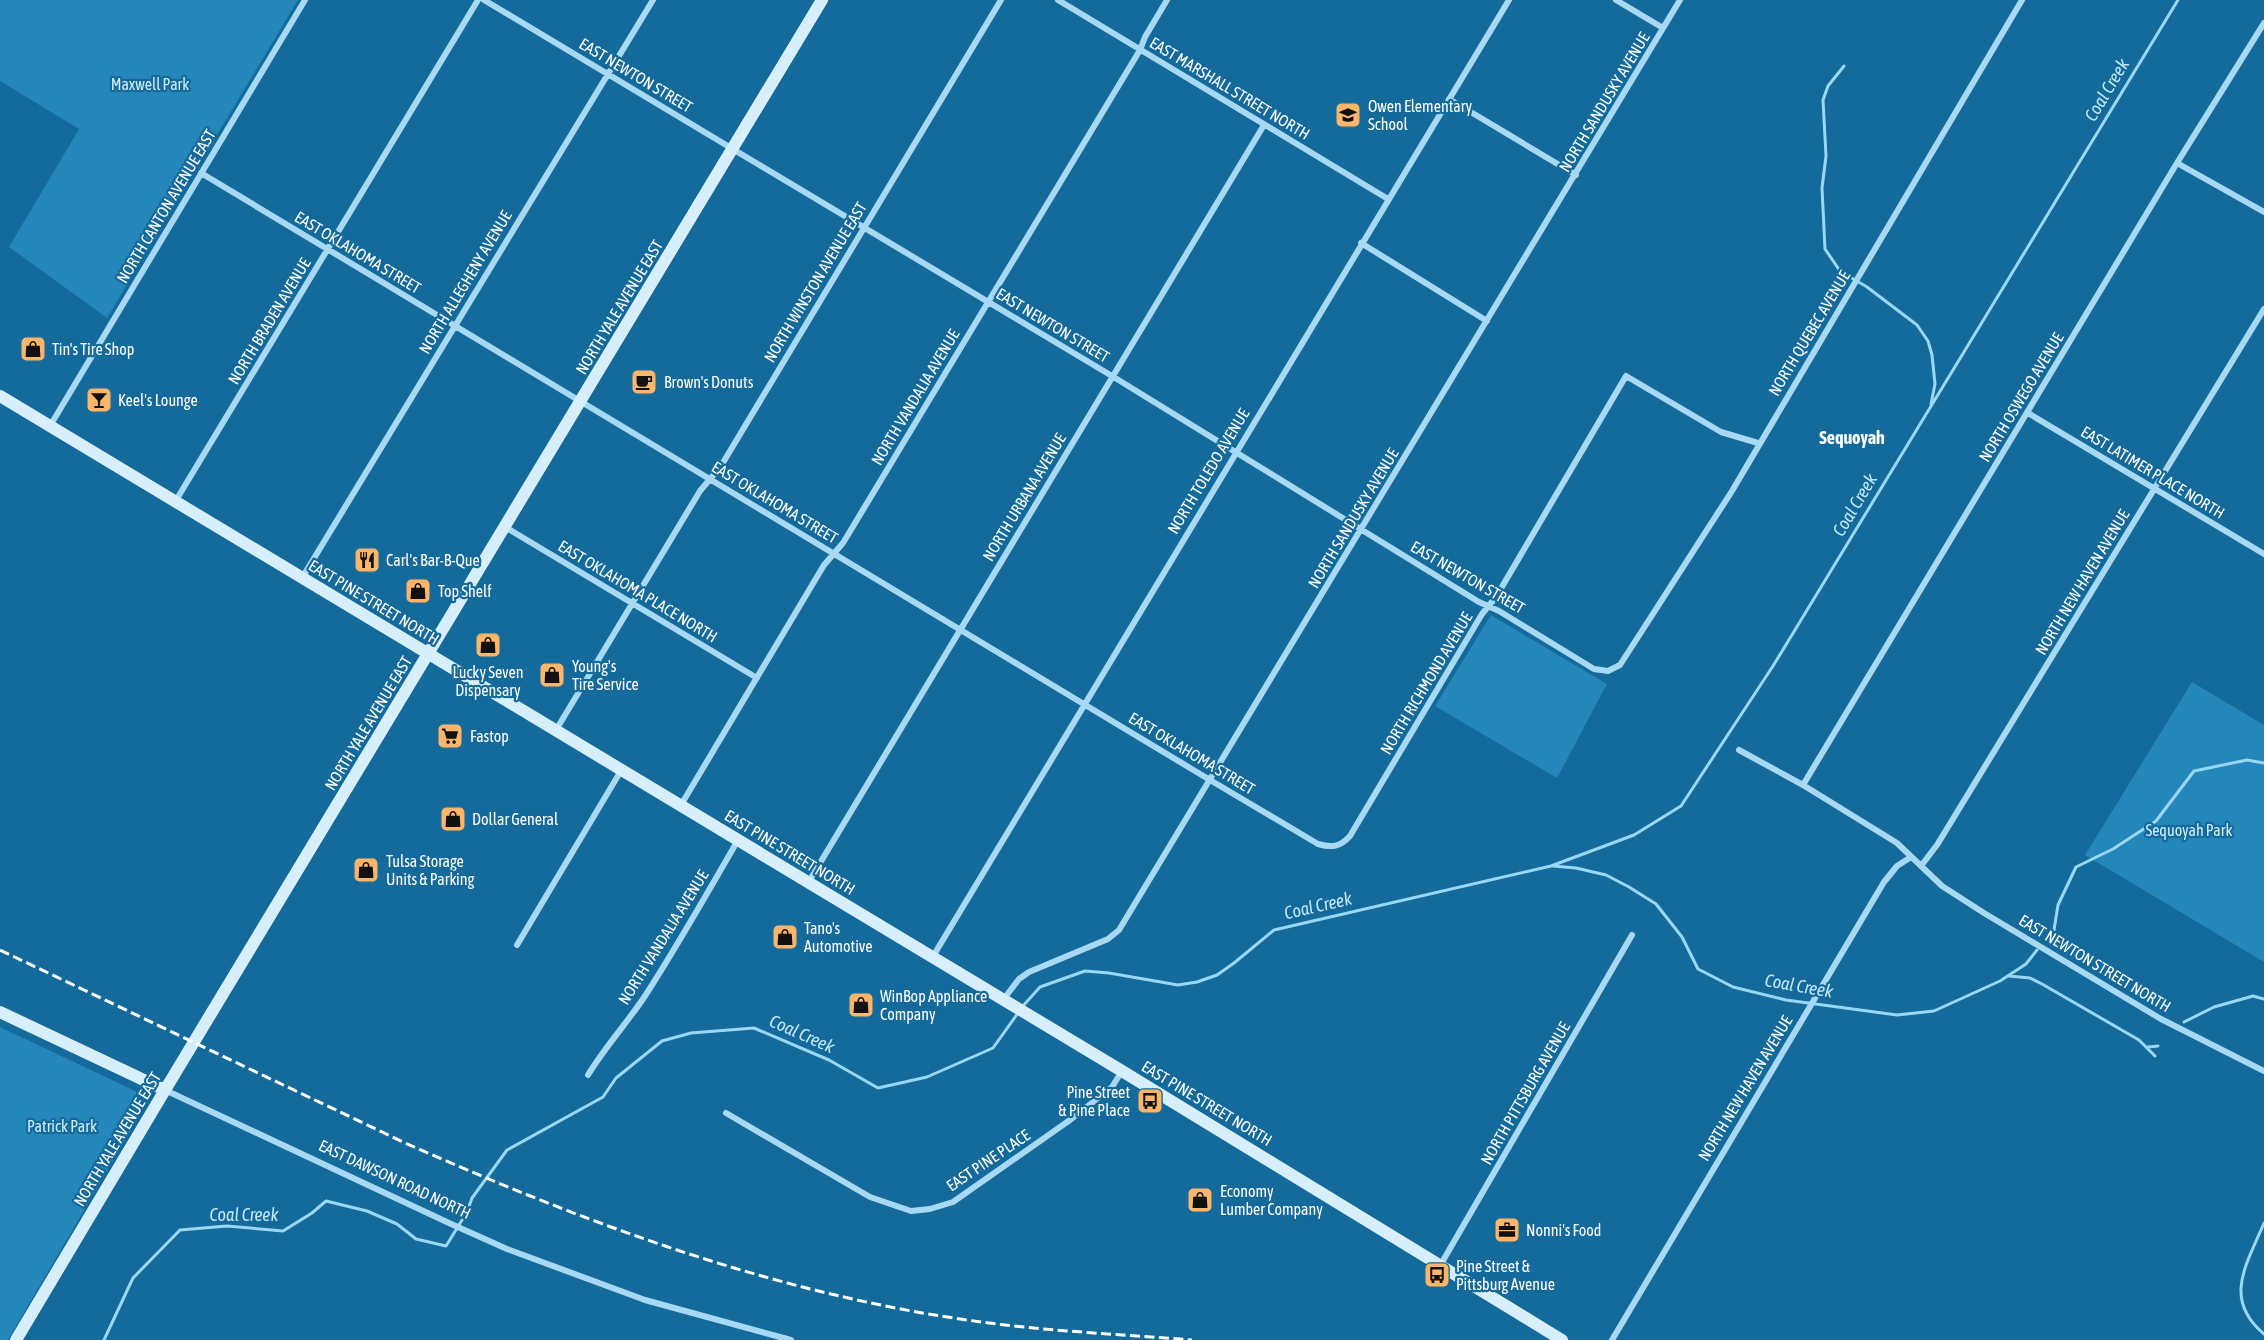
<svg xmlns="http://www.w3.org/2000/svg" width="2264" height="1340" font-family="'Asap Condensed',sans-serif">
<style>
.green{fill:#2586b9}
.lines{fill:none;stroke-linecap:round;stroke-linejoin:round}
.stream{stroke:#99d7f7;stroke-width:3}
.street{stroke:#a7d9f4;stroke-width:6}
.secondary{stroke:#d7effd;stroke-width:12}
.rail{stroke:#fff;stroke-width:3;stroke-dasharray:10 4.5;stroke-linecap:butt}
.labels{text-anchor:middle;stroke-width:4.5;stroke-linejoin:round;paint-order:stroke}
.street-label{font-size:16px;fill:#fff;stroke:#136a9b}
.park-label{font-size:16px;fill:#cfeefd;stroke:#136a9b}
.poi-label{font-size:16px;fill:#fff;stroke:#136a9b;text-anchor:start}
.water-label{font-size:18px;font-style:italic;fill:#c3e8fb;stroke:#136a9b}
.neighbourhood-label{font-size:18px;font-weight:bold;fill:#fff;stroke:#136a9b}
</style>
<rect width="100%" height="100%" fill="#136a9b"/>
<!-- green -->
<path class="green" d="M0,0H298L107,318L9,247L79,129L0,81Z
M1491,615L1607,684L1557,778L1435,706Z
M2192,682L2264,725V962L2085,855Z
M0,1027L150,1098L8,1340H0Z"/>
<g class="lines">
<!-- stream -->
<path class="stream" d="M1844,66L1828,86L1823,100L1826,156L1822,188L1825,249L1840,271L1867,287L1917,325L1928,341L1932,355L1935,384L1931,404
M1553,866L1576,868L1606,875L1629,887L1656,904L1682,937L1698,969L1733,987L1786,1000L1897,1015L1934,1011L2000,981L2026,964L2037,950
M2045,940L2054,930L2058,905L2076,867L2113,849L2156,821L2194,771L2247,760L2264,763
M2009,976L2030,978L2042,984L2139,1040L2155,1056
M1022,1007L1040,987L1085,971L1109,973L1178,985L1197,982L1217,975L1234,963L1274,930L1551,866L1634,835L1681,806L1773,666L2178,0
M2184,1022L2214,1007L2253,996L2264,999
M2148,1047L2158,1046
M2264,1223C2247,1264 2222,1299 2264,1334
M104,1340L133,1278L180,1230L227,1226L283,1231L312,1213L326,1201L367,1211L397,1224L416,1239L446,1246L467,1212L472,1198L507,1150L603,1097L616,1078L662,1041L691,1033L754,1028L829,1060L878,1088L927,1077L993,1048L1018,1013"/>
<!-- street -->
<path class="street" d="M484,0L1112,376L1479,602L1499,611L1594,669L1608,671L1620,665L1732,491L2022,0
M1058,0L1388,199
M1616,0L1663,28
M1449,99L1576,175
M2177,163L2264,212
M201,173L1210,780L1318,844C1332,848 1340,847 1350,836L1482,614L1496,597L1626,376L1721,432L1758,443
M1361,243L1487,321
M2028,413L2264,554
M50,426L305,0
M175,502L478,0
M505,527L757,678
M302,578L653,0
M556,730L700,491L721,466L1001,0
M1739,750L1803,785L1897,843L1942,886L1984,913L2161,1019L2264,1071
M1803,785L2177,163L2264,23
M681,805L824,565L843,543L1140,50L1145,37L1167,0
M1921,866L1937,845L2264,309
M808,883L1264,125
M517,945L622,769
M932,958L1509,0
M1003,1000L1019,979L1029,972L1108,939L1119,930L1680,0
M588,1075C605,1047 627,1023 645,996C678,945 708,892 738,840
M165,1090L449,1223L507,1249L645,1300L791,1340
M726,1113L870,1197L911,1211L930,1209L953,1202L1070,1120L1112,1087L1122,1071
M1441,1264L1632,935
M1612,1340L1884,882L1897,866L1911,857"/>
<!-- secondary -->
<path class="secondary" d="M0,396L1122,1071L1562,1340
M0,1012L165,1090
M16,1340L165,1090L822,0"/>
<!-- rail -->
<path class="rail" d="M0,950L403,1142C583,1222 770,1292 967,1320C1041,1331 1117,1334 1192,1340"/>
</g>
<!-- icons -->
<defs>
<g id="school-square" transform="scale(1.35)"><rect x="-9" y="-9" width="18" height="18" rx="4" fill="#ffb66a" stroke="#136a9b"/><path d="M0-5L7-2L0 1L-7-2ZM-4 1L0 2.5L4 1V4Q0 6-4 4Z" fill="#111"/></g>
<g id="shop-square" transform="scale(1.35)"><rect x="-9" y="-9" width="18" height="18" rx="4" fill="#ffb66a" stroke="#136a9b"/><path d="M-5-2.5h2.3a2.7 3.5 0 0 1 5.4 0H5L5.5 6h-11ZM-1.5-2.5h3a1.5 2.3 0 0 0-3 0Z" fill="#111"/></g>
<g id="cafe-square" transform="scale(1.35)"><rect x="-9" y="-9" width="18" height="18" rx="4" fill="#ffb66a" stroke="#136a9b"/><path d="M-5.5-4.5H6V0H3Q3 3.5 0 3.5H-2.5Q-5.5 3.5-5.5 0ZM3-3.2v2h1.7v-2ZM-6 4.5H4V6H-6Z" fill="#111"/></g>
<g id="bar-square" transform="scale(1.35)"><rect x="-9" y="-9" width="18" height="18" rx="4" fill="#ffb66a" stroke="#136a9b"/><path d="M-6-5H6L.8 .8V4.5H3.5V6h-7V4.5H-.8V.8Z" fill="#111"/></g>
<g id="restaurant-square" transform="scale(1.35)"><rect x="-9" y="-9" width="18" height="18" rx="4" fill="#ffb66a" stroke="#136a9b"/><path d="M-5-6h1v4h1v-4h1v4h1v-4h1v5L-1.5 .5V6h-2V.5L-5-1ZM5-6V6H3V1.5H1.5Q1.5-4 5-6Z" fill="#111"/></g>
<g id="supermarket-square" transform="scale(1.35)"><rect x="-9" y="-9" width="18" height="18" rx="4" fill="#ffb66a" stroke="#136a9b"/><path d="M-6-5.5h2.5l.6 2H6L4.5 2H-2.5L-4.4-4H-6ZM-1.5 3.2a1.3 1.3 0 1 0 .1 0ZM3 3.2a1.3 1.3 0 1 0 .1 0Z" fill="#111"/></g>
<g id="bus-square" transform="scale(1.35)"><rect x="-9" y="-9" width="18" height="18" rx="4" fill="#ffb66a" stroke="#136a9b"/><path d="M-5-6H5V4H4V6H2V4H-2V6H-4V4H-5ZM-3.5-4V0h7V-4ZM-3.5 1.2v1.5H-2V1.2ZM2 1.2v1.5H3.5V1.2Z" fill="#111"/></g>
<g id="office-square" transform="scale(1.35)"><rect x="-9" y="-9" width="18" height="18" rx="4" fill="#ffb66a" stroke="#136a9b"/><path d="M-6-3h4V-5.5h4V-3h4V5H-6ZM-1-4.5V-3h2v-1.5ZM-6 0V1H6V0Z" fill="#111"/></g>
</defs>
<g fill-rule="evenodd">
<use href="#school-square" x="1348" y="115"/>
<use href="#shop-square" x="33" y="349"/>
<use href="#cafe-square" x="644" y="382"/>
<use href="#bar-square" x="99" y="400"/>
<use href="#restaurant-square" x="367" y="560"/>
<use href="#shop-square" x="418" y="591"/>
<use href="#shop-square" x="488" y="645"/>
<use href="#shop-square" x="552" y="675"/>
<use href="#supermarket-square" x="450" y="736"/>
<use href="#shop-square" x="453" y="819"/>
<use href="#shop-square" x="366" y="870"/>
<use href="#shop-square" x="785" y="937"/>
<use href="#shop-square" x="861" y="1005"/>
<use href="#bus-square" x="1150" y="1101"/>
<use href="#shop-square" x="1200" y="1200"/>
<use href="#office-square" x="1507" y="1230"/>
<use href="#bus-square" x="1437" y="1275"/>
</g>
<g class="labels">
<!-- street labels -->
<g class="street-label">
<text transform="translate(636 75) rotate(31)" y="6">EAST NEWTON STREET</text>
<text transform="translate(1230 88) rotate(31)" y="6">EAST MARSHALL STREET NORTH</text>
<text transform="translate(1604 102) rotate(-59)" y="6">NORTH SANDUSKY AVENUE</text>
<text transform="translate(166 206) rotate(-59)" y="6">NORTH CANTON AVENUE EAST</text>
<text transform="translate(358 252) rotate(31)" y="6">EAST OKLAHOMA STREET</text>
<text transform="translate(465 282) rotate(-59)" y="6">NORTH ALLEGHENY AVENUE</text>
<text transform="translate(815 282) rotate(-59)" y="6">NORTH WINSTON AVENUE EAST</text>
<text transform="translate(619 307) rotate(-59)" y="6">NORTH YALE AVENUE EAST</text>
<text transform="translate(269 321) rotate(-59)" y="6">NORTH BRADEN AVENUE</text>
<text transform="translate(1053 325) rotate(31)" y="6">EAST NEWTON STREET</text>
<text transform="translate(1809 333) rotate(-59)" y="6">NORTH QUEBEC AVENUE</text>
<text transform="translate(915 397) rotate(-59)" y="6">NORTH VANDALIA AVENUE</text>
<text transform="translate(2021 397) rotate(-59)" y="6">NORTH OSWEGO AVENUE</text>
<text transform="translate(1208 471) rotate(-59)" y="6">NORTH TOLEDO AVENUE</text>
<text transform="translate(2153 472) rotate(31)" y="6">EAST LATIMER PLACE NORTH</text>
<text transform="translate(1024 497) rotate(-59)" y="6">NORTH URBANA AVENUE</text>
<text transform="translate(775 502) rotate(31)" y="6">EAST OKLAHOMA STREET</text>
<text transform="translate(1353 518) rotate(-59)" y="6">NORTH SANDUSKY AVENUE</text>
<text transform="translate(1468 577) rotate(30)" y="6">EAST NEWTON STREET</text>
<text transform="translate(2082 582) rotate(-59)" y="6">NORTH NEW HAVEN AVENUE</text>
<text transform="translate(638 591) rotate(31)" y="6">EAST OKLAHOMA PLACE NORTH</text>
<text transform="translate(374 602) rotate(31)" y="6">EAST PINE STREET NORTH</text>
<text transform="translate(1426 683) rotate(-59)" y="6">NORTH RICHMOND AVENUE</text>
<text transform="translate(368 723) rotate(-59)" y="6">NORTH YALE AVENUE EAST</text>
<text transform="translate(1192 753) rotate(31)" y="6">EAST OKLAHOMA STREET</text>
<text transform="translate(790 852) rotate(31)" y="6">EAST PINE STREET NORTH</text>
<text transform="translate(663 937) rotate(-58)" y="6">NORTH VANDALIA AVENUE</text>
<text transform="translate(2095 963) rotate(31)" y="6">EAST NEWTON STREET NORTH</text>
<text transform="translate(1745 1088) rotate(-59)" y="6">NORTH NEW HAVEN AVENUE</text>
<text transform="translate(1525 1093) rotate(-60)" y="6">NORTH PITTSBURG AVENUE</text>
<text transform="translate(1207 1103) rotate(31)" y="6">EAST PINE STREET NORTH</text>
<text transform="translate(117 1139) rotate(-59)" y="6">NORTH YALE AVENUE EAST</text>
<text transform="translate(988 1160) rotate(-34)" y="6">EAST PINE PLACE</text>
<text transform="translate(395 1179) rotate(25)" y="6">EAST DAWSON ROAD NORTH</text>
</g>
<!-- park labels -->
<g class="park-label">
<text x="150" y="90">Maxwell Park</text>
<text x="2189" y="836">Sequoyah Park</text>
<text x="62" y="1132">Patrick Park</text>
</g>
<!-- poi labels -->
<g class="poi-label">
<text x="1368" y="112">Owen Elementary<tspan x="1368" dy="18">School</tspan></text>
<text x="52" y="355">Tin's Tire Shop</text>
<text x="664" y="388">Brown's Donuts</text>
<text x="118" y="406">Keel's Lounge</text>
<text x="386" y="566">Carl's Bar-B-Que</text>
<text x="438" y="597">Top Shelf</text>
<text x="572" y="672">Young's<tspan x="572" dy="18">Tire Service</tspan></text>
<text x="488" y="678" text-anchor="middle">Lucky Seven<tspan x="488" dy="18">Dispensary</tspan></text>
<text x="470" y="742">Fastop</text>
<text x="472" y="825">Dollar General</text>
<text x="386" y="867">Tulsa Storage<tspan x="386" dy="18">Units &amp; Parking</tspan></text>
<text x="804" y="934">Tano's<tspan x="804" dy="18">Automotive</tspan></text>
<text x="880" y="1002">WinBop Appliance<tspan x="880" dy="18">Company</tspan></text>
<text x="1130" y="1098" text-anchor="end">Pine Street<tspan x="1130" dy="18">&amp; Pine Place</tspan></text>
<text x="1220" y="1197">Economy<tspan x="1220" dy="18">Lumber Company</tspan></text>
<text x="1526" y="1236">Nonni's Food</text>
<text x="1456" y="1272">Pine Street &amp;<tspan x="1456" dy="18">Pittsburg Avenue</tspan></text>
</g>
<!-- water labels -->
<g class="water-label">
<text transform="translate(2107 90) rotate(-59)" y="6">Coal Creek</text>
<text transform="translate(1855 505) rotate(-59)" y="6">Coal Creek</text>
<text transform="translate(1318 906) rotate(-13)" y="6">Coal Creek</text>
<text transform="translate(1799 986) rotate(10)" y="6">Coal Creek</text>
<text transform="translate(802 1034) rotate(24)" y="6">Coal Creek</text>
<text x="244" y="1221">Coal Creek</text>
</g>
<!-- neighbourhood labels -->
<g class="neighbourhood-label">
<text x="1852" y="444">Sequoyah</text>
</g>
</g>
</svg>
